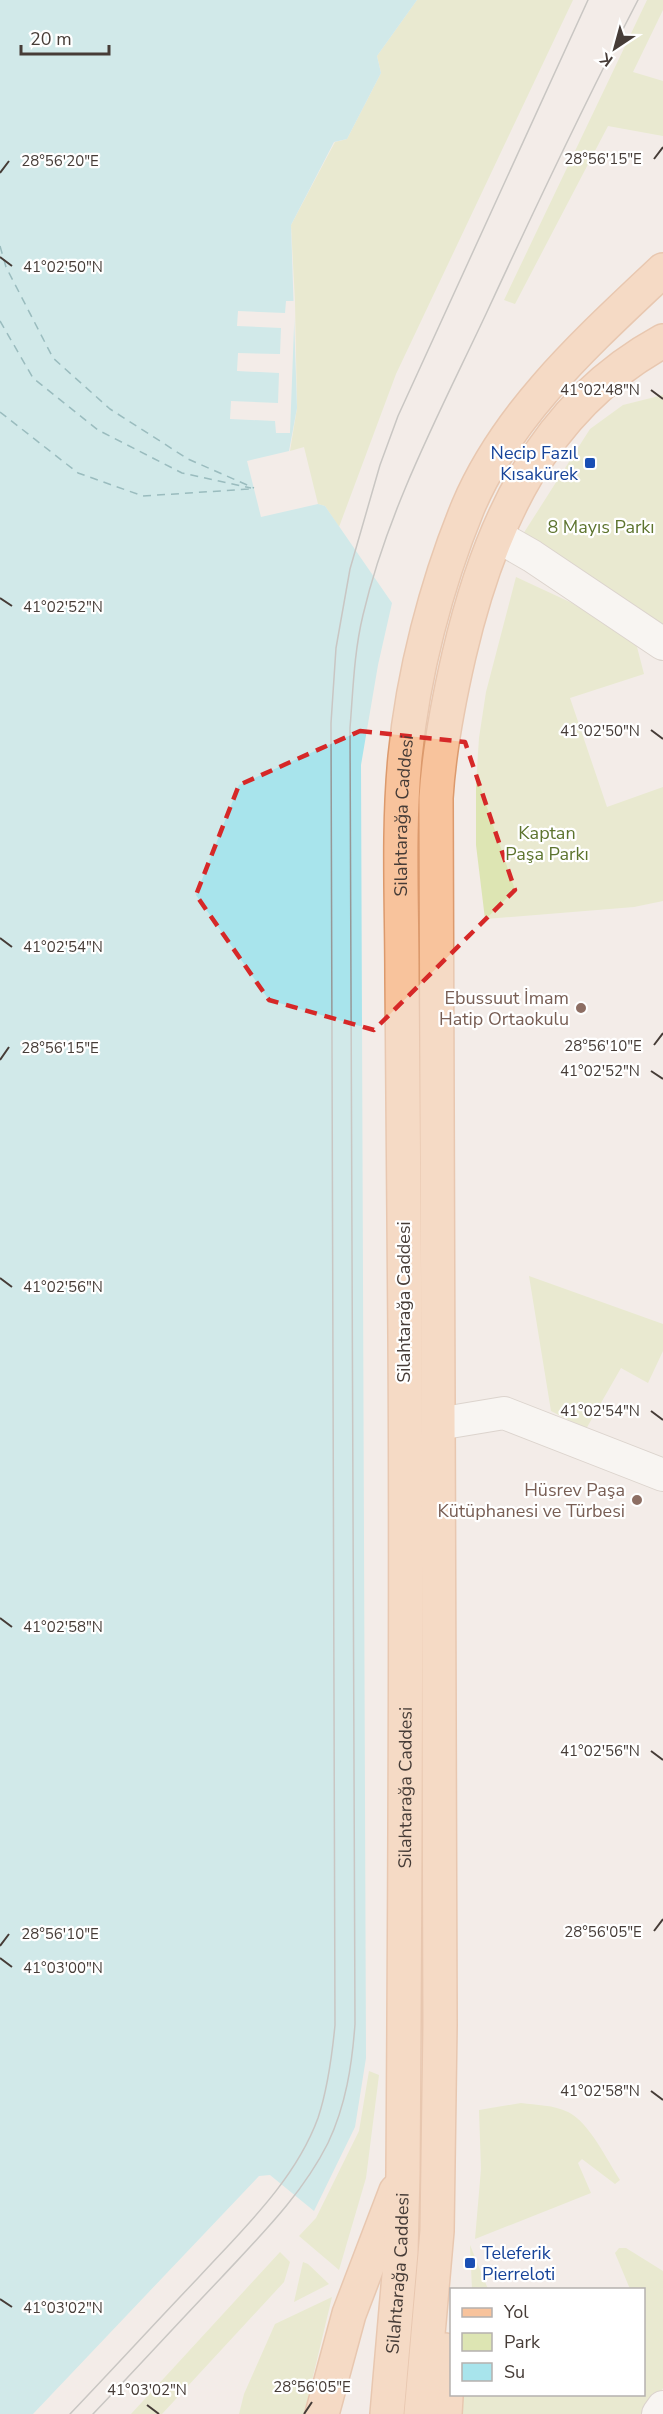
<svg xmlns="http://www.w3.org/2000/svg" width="663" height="2414" font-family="'Nunito Sans',sans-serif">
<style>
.green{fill:#dde5b3}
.water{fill:#a8e4ec}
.pier{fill:#f3ece8}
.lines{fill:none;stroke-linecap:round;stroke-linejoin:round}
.ferry{stroke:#2f818c;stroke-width:1.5;stroke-dasharray:8 6;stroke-linecap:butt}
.minor-casing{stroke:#c1b5ae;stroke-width:34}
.primary-casing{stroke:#dc9a6d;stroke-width:36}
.minor{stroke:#fff;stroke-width:32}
.primary{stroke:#f8c39c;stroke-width:33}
.tram{stroke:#979797;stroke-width:1.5}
.marked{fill:none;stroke:#d62828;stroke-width:4.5;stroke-dasharray:12 8;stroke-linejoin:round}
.ticks{fill:none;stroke:#463c37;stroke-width:2}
.transit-dot{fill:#1a4fb4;stroke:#fff;stroke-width:2}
.education-dot{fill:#8d6e63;stroke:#fff;stroke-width:2}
.labels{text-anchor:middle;stroke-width:4.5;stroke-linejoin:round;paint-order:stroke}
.transit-label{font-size:18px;fill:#164399;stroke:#fff;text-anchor:end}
.park-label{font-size:18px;fill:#5d742e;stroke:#fff}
.street-label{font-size:18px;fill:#463c37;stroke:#fff}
.education-label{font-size:18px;fill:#785e54;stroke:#fff;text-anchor:end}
.ticks-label{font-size:15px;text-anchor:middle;fill:#463c37;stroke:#fff;stroke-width:4.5;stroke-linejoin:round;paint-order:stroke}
</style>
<rect width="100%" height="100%" fill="#f3ece8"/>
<!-- green -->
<path class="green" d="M417,0H573L396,374L339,527L325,506L318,504L304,447L290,451L297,408L295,301L291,225L335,142L347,139L381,73L377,56Z
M647,0H663V10L633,72L663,81V136L608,126L515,304L504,300Z
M663,395V652L518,542L590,429L623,405Z
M516,577L572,603L636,643L644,674L570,698L607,807L663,787V901L634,907L485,919L476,845V784L479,738L486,692Z
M529,1276L663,1324V1351L648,1383L621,1368L586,1429L551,1411Z
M369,2071L379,2075L366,2178L339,2270L299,2236L316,2218L359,2131Z
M521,2103C536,2105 554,2105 568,2112C589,2122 607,2160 620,2180L615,2184L582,2159L578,2163L591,2193L475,2239L481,2169L479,2110Z
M470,2245L488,2289H472Z
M619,2248H626L663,2271V2388L647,2414H458L460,2395L644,2394V2290L630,2289L615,2253Z
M280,2252L290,2262L284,2282L162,2414H131Z
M303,2262L308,2264L329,2284L294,2302Z
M332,2297L304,2414H239L244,2394L275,2324Z"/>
<!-- water -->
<path class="water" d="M0,0H417L377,56L381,73L347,139L334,142L291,225L297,408L289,451L247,461L261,517L318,504L325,506L392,603L378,665L361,765L366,2058L355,2127L314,2211L270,2175L259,2176L33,2414H0Z"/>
<!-- pier -->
<path class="pier" d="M286,301H295L290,433H276L275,421L230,419L231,401L278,403L279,373L237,371L238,353L280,354L281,328L237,326L238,311L285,313Z"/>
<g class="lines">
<!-- ferry -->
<path class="ferry" d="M0,246L6,267L53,358L110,409L188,459L254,488
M0,321L33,378L98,430L182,473L251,488
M0,412L78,473L143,496L250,489"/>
<!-- minor casing -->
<g class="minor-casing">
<path id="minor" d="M497,536L532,556L663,644
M438,1424L504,1413L663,1475
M658,2414L663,2407"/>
</g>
<!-- primary casing -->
<g class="primary-casing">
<g id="primary">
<path d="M445,2350L448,2363L445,2414"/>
<path d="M322,2414L349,2314L396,2191"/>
<path id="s1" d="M387,2414L401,2252L403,2173C405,1894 407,1615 405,1336C405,1216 402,1096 402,977C402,904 398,830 405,757C413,674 436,585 468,507C508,412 589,340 663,270"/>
<path d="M421,2414L437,2231L440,2025L436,798C439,749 448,703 459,655C489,526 542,407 663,341"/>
</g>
</g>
<!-- minor -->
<use href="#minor" class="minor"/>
<!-- primary -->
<use href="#primary" class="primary"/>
<!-- tram -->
<path class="tram" d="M70,2414C113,2369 155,2323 198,2278C242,2230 295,2181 318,2118C328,2088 332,2056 335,2025L331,723L336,648L350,569L380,465L398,416L588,0
M93,2414C136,2369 178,2323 221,2278C260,2236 302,2195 328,2143C346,2105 352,2065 355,2024L350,728C353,691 354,652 363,615C388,509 440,412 486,314C535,208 584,104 638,0"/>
</g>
<!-- marked area -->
<path d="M0 0H663V2414H0ZM360,731L465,742L515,890L374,1030L269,1000L196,895L239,785Z" fill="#f3ece8" fill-opacity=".55" fill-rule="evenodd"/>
<path class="marked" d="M360,731L465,742L515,890L374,1030L269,1000L196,895L239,785Z"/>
<!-- ticks -->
<path class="ticks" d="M654,159L663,147M0,173L9,161M0,257L12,266M651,390L663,399M0,598L12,606M651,730L663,739M0,938L12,947M654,1045L663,1033M0,1060L9,1047M651,1071L663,1079M0,1278L12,1287M651,1411L663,1420M0,1618L12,1627M651,1751L663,1760M654,1931L663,1919M0,1946L9,1934M0,1958L12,1967M651,2091L663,2100M0,2299L12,2307M147,2405L159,2414M304,2414L312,2402"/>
<!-- markers -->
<g class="transit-dot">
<rect x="584" y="457" width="12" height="12" rx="3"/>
<rect x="464" y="2257" width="12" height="12" rx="3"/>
</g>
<g class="education-dot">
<circle cx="581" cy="1008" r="6"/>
<circle cx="637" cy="1500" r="6"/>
</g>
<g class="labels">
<!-- transit labels -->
<g class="transit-label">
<text x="578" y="459">Necip Fazıl<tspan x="578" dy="21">Kısakürek</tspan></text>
<text x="482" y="2259" text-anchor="start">Teleferik<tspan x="482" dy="21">Pierreloti</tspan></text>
</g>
<!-- park labels -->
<g class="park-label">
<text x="601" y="533">8 Mayıs Parkı</text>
<text x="547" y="839">Kaptan<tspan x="547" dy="21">Paşa Parkı</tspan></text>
</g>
<!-- street labels -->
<g class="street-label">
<text dy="6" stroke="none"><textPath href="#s1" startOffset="1599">Silahtarağa Caddesi</textPath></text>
<text transform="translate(404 1302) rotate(-90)" y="6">Silahtarağa Caddesi</text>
<text dy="6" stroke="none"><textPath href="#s1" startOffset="627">Silahtarağa Caddesi</textPath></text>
<text dy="6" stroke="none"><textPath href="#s1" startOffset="141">Silahtarağa Caddesi</textPath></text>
</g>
<!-- education labels -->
<g class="education-label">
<text x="569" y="1004">Ebussuut İmam<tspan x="569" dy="21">Hatip Ortaokulu</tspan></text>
<text x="625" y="1496">Hüsrev Paşa<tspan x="625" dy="21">Kütüphanesi ve Türbesi</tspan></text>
</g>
</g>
<g class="ticks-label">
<text x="603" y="164">28°56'15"E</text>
<text x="60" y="166">28°56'20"E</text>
<text x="63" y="272">41°02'50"N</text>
<text x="600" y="395">41°02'48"N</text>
<text x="63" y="612">41°02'52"N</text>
<text x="600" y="736">41°02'50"N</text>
<text x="63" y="952">41°02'54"N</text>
<text x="603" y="1051">28°56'10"E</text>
<text x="60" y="1053">28°56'15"E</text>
<text x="600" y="1076">41°02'52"N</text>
<text x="63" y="1292">41°02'56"N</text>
<text x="600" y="1416">41°02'54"N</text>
<text x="63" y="1632">41°02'58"N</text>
<text x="600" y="1756">41°02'56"N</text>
<text x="603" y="1937">28°56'05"E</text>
<text x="60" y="1939">28°56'10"E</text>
<text x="63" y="1973">41°03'00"N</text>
<text x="600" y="2096">41°02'58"N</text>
<text x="63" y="2313">41°03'02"N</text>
<text x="312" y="2392">28°56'05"E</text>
<text x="147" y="2395">41°03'02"N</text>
</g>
<!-- legend -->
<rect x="450" y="2288" width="195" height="108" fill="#ffffff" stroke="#b5b1af" stroke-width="1.5"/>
<rect x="462" y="2308" width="30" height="9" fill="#f8c39c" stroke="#b5b1af" stroke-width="1.5"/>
<text x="504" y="2318" font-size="18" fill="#463c37">Yol</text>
<rect x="462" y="2333" width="30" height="18" fill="#dde5b3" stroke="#b5b1af" stroke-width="1.5"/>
<text x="504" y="2348" font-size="18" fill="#463c37">Park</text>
<rect x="462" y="2363" width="30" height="18" fill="#a8e4ec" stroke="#b5b1af" stroke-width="1.5"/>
<text x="504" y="2378" font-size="18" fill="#463c37">Su</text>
<!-- north arrow -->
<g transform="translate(615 48) rotate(216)" stroke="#ffffff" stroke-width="4.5" paint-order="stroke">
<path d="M0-4.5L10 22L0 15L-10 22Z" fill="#463c37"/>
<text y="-9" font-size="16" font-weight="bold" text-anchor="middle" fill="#463c37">K</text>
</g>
<!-- scale -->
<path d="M21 45v9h88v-9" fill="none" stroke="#463c37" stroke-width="3"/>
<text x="30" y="45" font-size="18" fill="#463c37" stroke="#ffffff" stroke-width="4.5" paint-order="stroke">20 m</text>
</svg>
